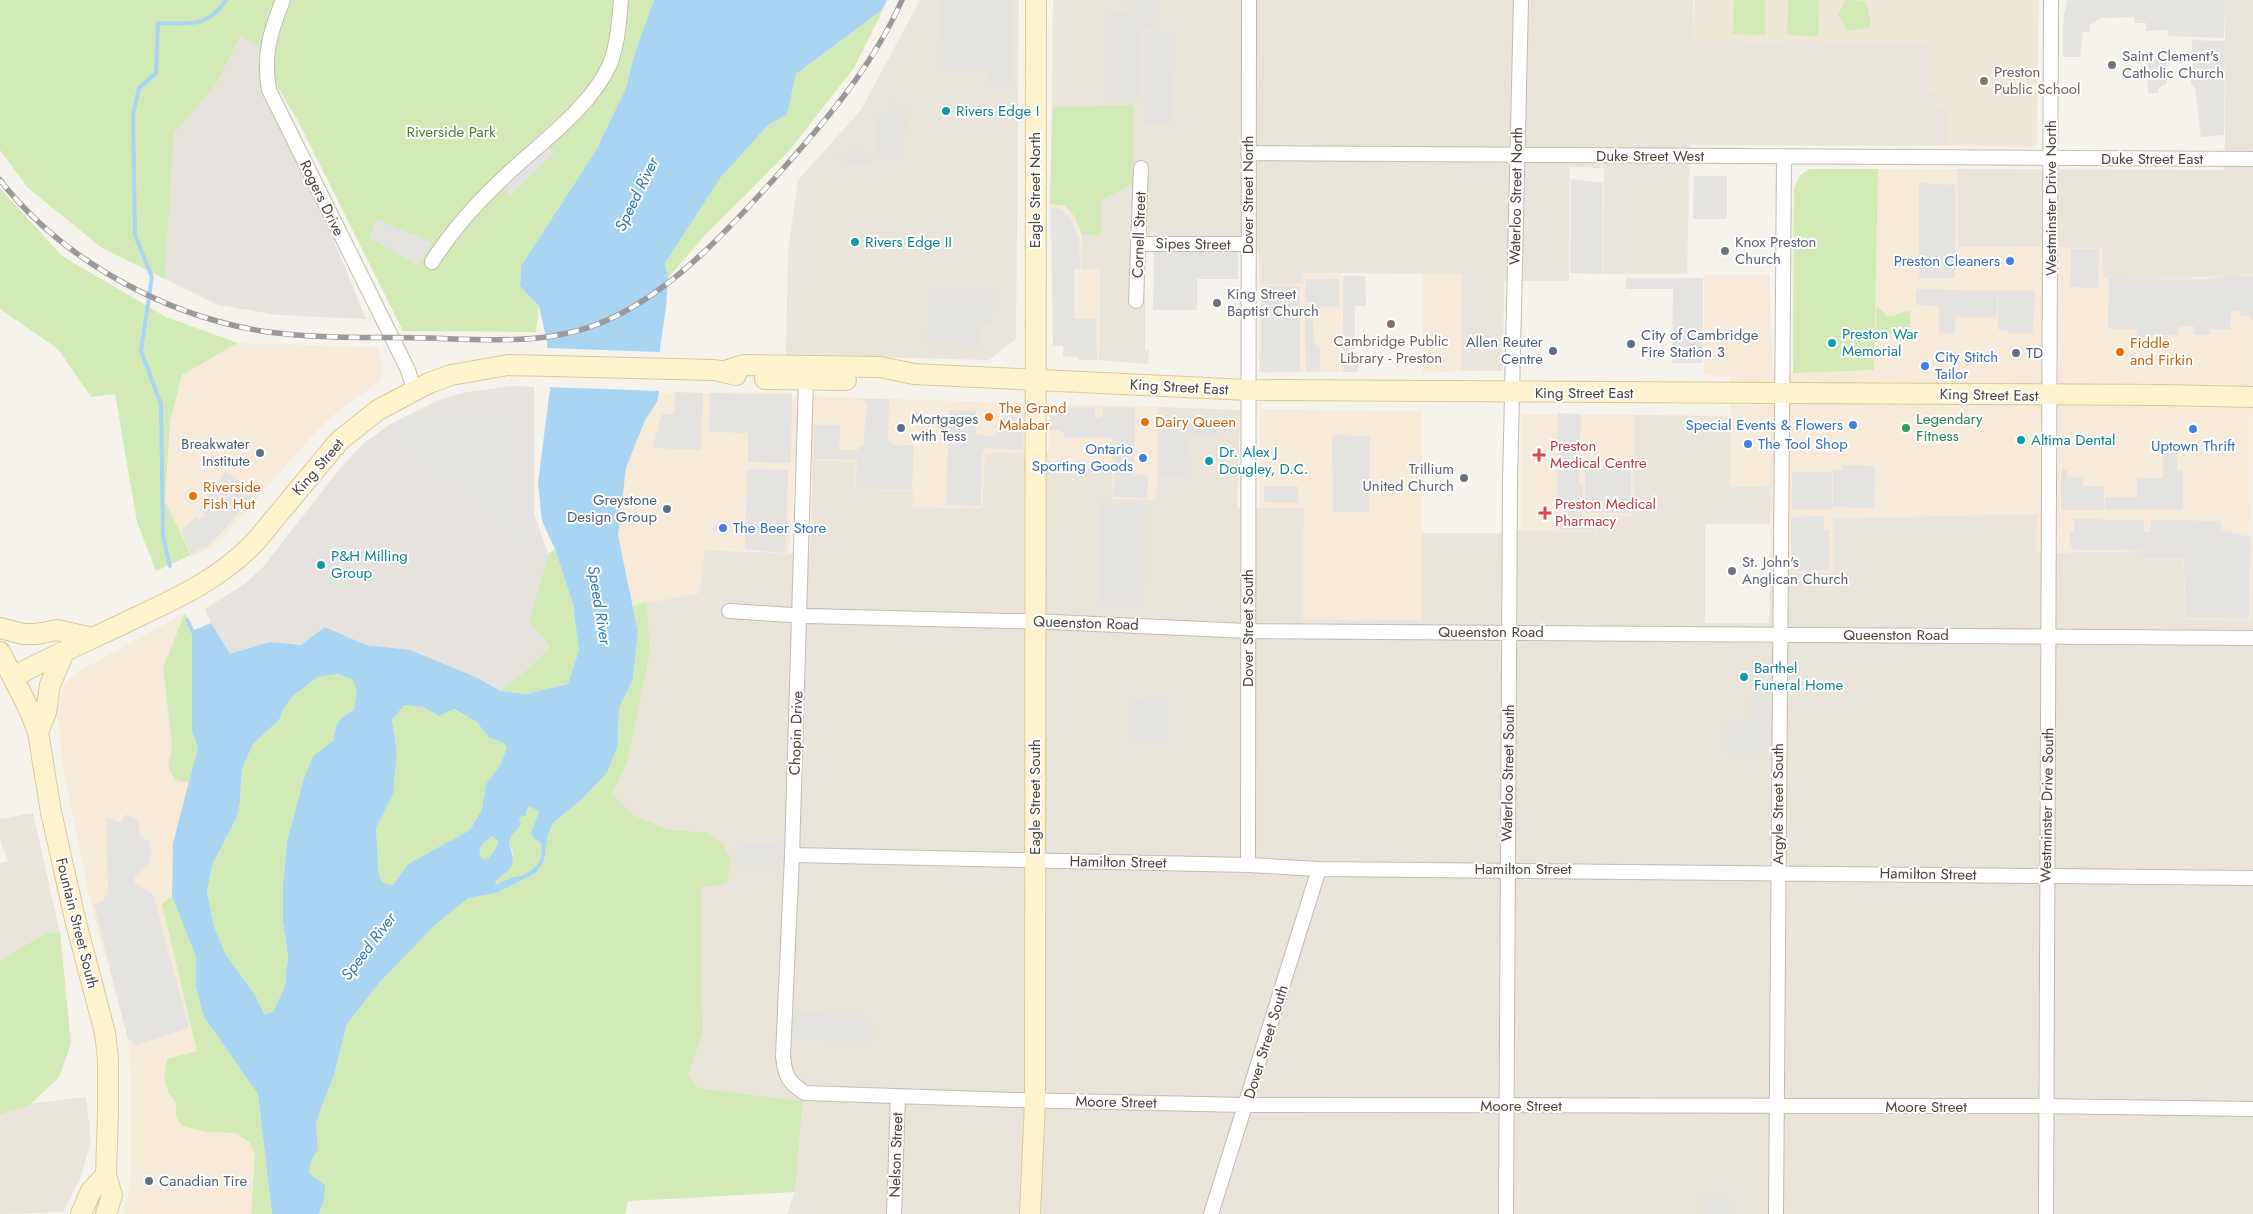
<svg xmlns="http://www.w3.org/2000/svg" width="2253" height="1214" font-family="Jost,sans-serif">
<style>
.residential{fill:#eae5da}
.commercial{fill:#f7ead8}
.industrial{fill:#e6e2dd}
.education{fill:#efe8d6}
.green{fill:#d2eab5}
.parking{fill:#e5e3e0}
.water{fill:#a9d4f2;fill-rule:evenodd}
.pier{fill:#f6f3ec}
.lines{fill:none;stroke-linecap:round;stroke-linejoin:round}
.stream{stroke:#a9d4f2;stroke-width:4}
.street-casing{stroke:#c2bbae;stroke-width:16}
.secondary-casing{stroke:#d6c79b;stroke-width:22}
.street{stroke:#fff;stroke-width:14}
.secondary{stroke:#fff3cd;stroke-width:20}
.rail-casing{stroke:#9a9a9a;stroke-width:5.5}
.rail{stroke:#fff;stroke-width:4;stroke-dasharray:11;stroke-linecap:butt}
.worship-dot{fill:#6b7280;stroke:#fff;stroke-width:2}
.education-dot{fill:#8d6e63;stroke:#fff;stroke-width:2}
.culture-dot{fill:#0f9aa8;stroke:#fff;stroke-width:2}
.shop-dot{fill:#3f7fe0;stroke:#fff;stroke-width:2}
.service-dot{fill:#5c6f8a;stroke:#fff;stroke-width:2}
.food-dot{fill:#e8710a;stroke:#fff;stroke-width:2}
.leisure-dot{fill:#2e9e5b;stroke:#fff;stroke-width:2}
.health-dot{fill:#e0444e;stroke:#fff;stroke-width:2}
.labels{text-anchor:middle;stroke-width:4;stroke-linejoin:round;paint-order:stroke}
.worship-label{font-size:15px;fill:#5b616d;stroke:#fff;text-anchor:start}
.education-label{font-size:15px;fill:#785e54;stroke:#fff;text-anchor:start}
.culture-label{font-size:15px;fill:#0d838f;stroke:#fff;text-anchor:start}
.park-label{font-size:15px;fill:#4a7f2a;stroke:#fff}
.street-label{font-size:15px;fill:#4b4439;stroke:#fff}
.shop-label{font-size:15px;fill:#366cbe;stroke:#fff;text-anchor:end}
.service-label{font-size:15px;fill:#4e5e75;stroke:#fff;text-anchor:start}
.food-label{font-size:15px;fill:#c56008;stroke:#fff;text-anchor:start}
.leisure-label{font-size:15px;fill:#27864d;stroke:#fff;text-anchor:start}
.health-label{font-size:15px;fill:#be3a42;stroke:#fff;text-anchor:start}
.water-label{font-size:16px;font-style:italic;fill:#2e7ab2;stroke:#fff}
</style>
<rect width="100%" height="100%" fill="#f6f3ec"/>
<!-- residential -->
<path class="residential" d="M920,0H1019L1016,339L989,360L786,355L788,250L798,180L861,110Z
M1053,0H1693V40L1929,42V91H1937L1948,108V146L1690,145L1687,274H1603L1604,168L1570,167L1569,281H1504L1503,371H1461V274L1304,273L1303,284H1260L1259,252L1145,250V350H1149L1148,364L1099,360L1100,270L1081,269L1082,235H1101V200L1052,107Z
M2225,0H2253V275L2156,279L2103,278L2102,248L1958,247L1957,169L2225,170Z
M1158,407L1240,410L1237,508H1304L1303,619L1422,620L1421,533H1498L1521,530L1598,532V516H1633L1634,415L1730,416V487L1771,486L1770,524H1705V623H1769L1770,572L1832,573V518L2038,514L2037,553L2142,551V559H2184L2252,620L2253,519V1214H787L795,1191L803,1101L698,1088L688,1075L703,1032L701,888L707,832L670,830L631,815L612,794L627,763L650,653L647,602L699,593L704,550L810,554L813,460L855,462L913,491V507L982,508L985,453L1048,452V460L1113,462L1156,500Z
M33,813L60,933L47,932L0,961V863L8,861L0,840V819Z
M86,1097L91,1142L80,1179L63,1212L0,1214V1107Z"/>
<!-- commercial -->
<path class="commercial" d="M1878,169H1957L1958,247L2102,248L2103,278H2206L2253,275L2252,620L2185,619L2183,559H2142V551L2036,553L2037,514L1833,518V573L1770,572L1771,486L1730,487V376L1704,375V275H1770L1773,373L1874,370Z
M1050,204L1065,206L1074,216L1082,235L1081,269L1100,270L1099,360L1063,357V346H1053Z
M1303,273L1342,274L1343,372L1259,373L1260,284H1303Z
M1423,274H1462L1461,371L1423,373Z
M238,343L377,347L384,369L382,376L377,383L332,416L313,435L223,537L212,547L192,557L165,501L170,422L182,375Z
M789,392L794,396L1024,403V452L985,453L982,508L913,507V491L855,490V462L795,459L789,555L758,551L705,550L699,593L633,606L618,535L626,468L645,420L657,402L659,393Z
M1051,404L1158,407L1156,500L1113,499L1112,462L1048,460Z
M1260,409L1422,411V620L1302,619L1304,508H1259Z
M1521,415H1634L1633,516H1598V532L1521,530Z
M185,613L163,668L172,747L168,766L175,780L189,783L173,843L172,896L162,904L197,1051L167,1059L168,1092L176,1103V1117L207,1132L235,1133L249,1142L255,1154L251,1214H123L130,1183V1069L128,1039L91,904L65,778L57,712L65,683L83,669Z"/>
<!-- industrial -->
<path class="industrial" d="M260,0L268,21L260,57L263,95L317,199L366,319L278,315L218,305L165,279L174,134L217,83Z
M511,386L534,387V513L548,554L529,622L550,646L526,670L500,691L478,678L410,650L366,645L325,627L301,645L269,642L230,654L211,623L205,609L246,583L263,567L342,466L364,443L389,425L439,400L462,393Z"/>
<!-- education -->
<path class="education" d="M1694,0H2039L2037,145L2032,147L1948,146L1947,108H1937V92H1929V42L1693,40Z"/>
<!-- green -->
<path class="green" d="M0,0H654L635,52L626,88L595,152L521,266L520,286L539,306L536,332L403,331L297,119L277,86L266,50L241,36L217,83L174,134L165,279L102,248L28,188L0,150Z
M888,0L854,68L788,152L707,233L668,278L665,263L721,177L769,124L787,115L796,74L882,10Z
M1734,0H1765V35L1733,34Z
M1788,0H1819L1818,36L1787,35Z
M1845,0L1864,1L1867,5L1871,24L1868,28L1847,31L1838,15Z
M1133,105L1134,184L1101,200V235H1082L1074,216L1065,206L1050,204L1052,107Z
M1810,169H1878L1874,370L1793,373L1794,188L1800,175Z
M0,188L62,256L166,317L238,343L182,375L170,422L165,501L191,555L156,571L137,522L115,394L91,397L58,349L0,309Z
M1876,307L1881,309L1887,316C1897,317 1901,311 1910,311V335H1876Z
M555,549L573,604L579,650L568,684L527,694L500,691L526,670L550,646L529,622L548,554Z
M647,602L650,653L627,763L612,794L632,815L670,830L707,832L722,843L731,859L727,883L701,888L703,1032L688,1075L698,1088L803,1101L795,1192L628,1201L625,1214H319L324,1199L309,1174L310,1163L318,1149L316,1122L334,1075L347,1024L379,983L434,926L468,898L497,893L536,873L544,862L548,834L553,823L582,799L607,773L618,745L619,708L633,679L638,632L633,606Z
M185,613L192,631V731L198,748L189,783L175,780L168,766L172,747L163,668Z
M338,674L353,680L358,692L354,710C338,719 336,721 334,740L313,756L303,781L287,842L283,885V922L288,957L285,986L273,1012L263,1014L255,995L226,955L214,927L207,891L213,863L237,817L240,801L242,769L253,744L279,720L284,708L294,695L318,677Z
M404,705L423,707L439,716L453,709L477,722L489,738L503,742L507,748L500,765L486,784L482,809L470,830L408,864L393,885L383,883L379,876L376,828L393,794L397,753L392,720Z
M530,806L539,812L534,839L540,842C545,856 538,868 525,874C520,877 514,876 510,878C505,880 501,883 496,885L495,882C502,874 512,869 513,857C514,850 507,844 511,837C513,833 518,829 520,824L519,820Z
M493,836L498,840C497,848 491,857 484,861L480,857C478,847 484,841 493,836Z
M172,896L196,957V988L204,1017L258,1094L272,1214H251L255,1154L249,1142L235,1133L207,1132L182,1126L176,1117V1103L168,1092L164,1077L167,1059L197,1051L162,904Z
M47,932L60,933L71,1044L59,1077L30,1105L0,1114V961Z"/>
<!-- parking -->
<path class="parking" d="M941,0H1012V85L987,86V71L942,72Z
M1125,0H1158V27L1140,28L1139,102L1104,101L1106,89V13L1131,11L1135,4H1125Z
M2067,0H2225L2224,38L2168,36V30L2146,31V23H2135L2134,17L2101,18L2090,25V32H2083L2080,57H2063V21Z
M1145,32H1174L1173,124H1144Z
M2192,40L2225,41L2224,135L2201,137L2195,89L2191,84Z
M2147,60H2167V83L2159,88L2158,93H2148Z
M888,103L905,104L907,130L902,136V158L877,160L876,114L888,113Z
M547,146L554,153L510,196L503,189Z
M855,150L874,153L871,164L844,165L838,156Z
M1694,176H1727V219H1693Z
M1571,179L1603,183L1602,274L1570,273Z
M1919,183L1955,185V278H1919Z
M1051,207L1062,210L1071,220L1079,238L1080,269H1074V319H1096L1097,360H1079L1078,357L1063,356L1064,346H1053Z
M377,219L432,243L418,266L369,237Z
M2071,249H2099L2098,288L2070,287Z
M1154,251L1238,252V279H1197V310H1153Z
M1343,276H1365L1366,306H1355V351L1358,354V372H1343Z
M2225,276H2253V320H2250L2249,316L2239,315V311H2231L2230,329H2210V335H2194V326H2178V335H2153V351L2136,350L2137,329H2108L2109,278L2202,280Z
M1626,278H1703V363H1672L1673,289H1626Z
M1306,279H1339V307H1322L1313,317L1314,342L1320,348V371L1306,372L1305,314L1314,303L1305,302Z
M1261,286H1300V372H1260Z
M929,288L993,290L992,324H980L979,347L927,346Z
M1916,289L1997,291V317H1955V333H1939V306L1916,305Z
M1998,291H2035L2033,333H2010L2007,330H1998Z
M675,392L703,393L701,450L652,448L662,414H674Z
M710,393L792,394L791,463L748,462V433L709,432Z
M862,399H889L888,439L894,445H914L912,490L856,489L857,460L814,459V425H840L839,450H858L859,446H863L867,405Z
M463,401L468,410L500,413L501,403H514L515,406H525L524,511L514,512L512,516L516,519L528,515L544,554L526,562L522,553L383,431L414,412L420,416Z
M1050,407L1095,408V416L1098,418L1103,415V407L1135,408L1134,474L1148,475L1147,498L1114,497L1115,460H1112V438L1064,437V434L1058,430H1049Z
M949,410L976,411L975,435L994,436L1004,425V416L1024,417L1023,450L985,448L982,451L981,506L946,505Z
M1558,413L1581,414L1579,485H1583L1582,516H1596V531L1559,530V518H1564V508L1560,507V502H1557Z
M1163,415L1224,418L1221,436H1188V455H1192V473H1187V477H1160V416Z
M1332,435L1370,436L1369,512H1333Z
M2163,449H2177V470H2183V510L2105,509V497H2137V478H2163Z
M1603,463H1631V513H1585V469H1603Z
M1843,465L1875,466L1874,508L1833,507V470H1842Z
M747,469L788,470L786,553L745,549Z
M2061,470H2067V477H2083V486H2104V510H2061Z
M226,471L255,494L221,533L206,547L191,554L181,531L196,517L199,520L205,515L199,508L204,502L203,501Z
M1792,472H1832V509H1792Z
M1264,486H1298V503L1264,502Z
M1100,501L1146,504L1144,606H1099Z
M1824,516V530L1829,531L1830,570L1792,571L1791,517Z
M2074,519L2144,520V532H2150L2151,521L2159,520L2220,521L2222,530L2250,537L2249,619L2186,618L2184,558H2142V550H2073L2070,544V532H2074Z
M1768,692L1766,755L1726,753L1727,721H1750L1751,698H1758L1759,693Z
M1168,698V742L1130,743V699Z
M126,814L139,821V836L151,842L149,848L152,849L149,863L135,877L134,882L153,894L189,1028L133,1046L131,1039H128L94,904L102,901L108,893L106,817L121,823Z
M744,843L783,844V860L778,861L776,866L740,867L739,862L731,863V856L738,846Z
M791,1012L863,1015V1022L873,1023V1041L789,1040Z
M1702,1198H1729V1214H1702Z"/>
<!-- water -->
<path class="water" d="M654,0H887L882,10L796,74L787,115L769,124L721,177L665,263L668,278L666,308L660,349L659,393L657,402L645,420L626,468L618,535L638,632L633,679L619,708L618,745L607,773L582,799L553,823L548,834L544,862L536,873L497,893L468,898L434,926L379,983L347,1024L334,1075L316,1122L318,1149L310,1163L309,1174L325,1185L324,1199L319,1214H272L258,1094L204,1017L196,988V957L172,896L173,843L198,748L192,731V631L211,623L230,654L269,642L301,645L325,627L366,645L410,650L478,678L500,691L527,694L568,684L579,650L573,604L555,549L542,521L538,483L550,389L547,342L539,306L520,286L521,266L595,152L626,88L635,52ZM338,674L353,680L357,692L354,710C338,719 336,721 334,740L313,756L303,781L287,842L283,885V922L288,957L285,986L273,1012L264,1014L255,995L226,955L214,927L207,891L213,863L237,817L240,801L242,769L253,744L279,720L284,708L294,695L318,677ZM404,705L423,707L439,716L454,709L477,722L489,738L503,742L507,748L500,765L486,784L482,809L470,830L408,864L393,885L383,883L379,876L376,828L393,794L397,753L392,720ZM530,806L539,812L531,833L534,839L540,842C545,856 538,868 525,874C520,877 514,876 510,878C505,880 501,883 496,885L495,882C500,876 509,872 512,865C516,855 506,846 511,837C513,833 518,829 521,824L519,819L522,816H526V811ZM493,836L498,841C497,848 491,857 485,860L480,857C478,847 484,841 493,836Z"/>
<!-- pier -->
<path class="pier" d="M545,348L662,352L661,391L547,387Z"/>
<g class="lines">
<!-- stream -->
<path class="stream" d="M170,566L163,536L161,404L141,351L152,277L135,235L133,114L139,88L156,73L158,23C190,23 206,29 226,0
M187,620L194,634"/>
<!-- street casing -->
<g class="street-casing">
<path id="street" d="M283,0C270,32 263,56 269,90L408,370L414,390
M1248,153L2253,159
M1139,244H1248
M432,262C450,233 473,207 498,183C533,148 590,110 610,64C618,43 619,22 621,0
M1136,301L1141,168
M806,380L792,855L783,1056C785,1076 788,1082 805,1093L1014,1100L1246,1105L2037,1106L2253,1109
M729,611L807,616L1053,622L1247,631L2253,638
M792,855L1248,865L1319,869L2253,878
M1248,865L1249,0
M894,1214L898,1097
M1211,1214L1319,869
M1506,1214L1510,482L1521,0
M1776,1214L1784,157
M2046,1214L2051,0"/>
</g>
<!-- secondary casing -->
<g class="secondary-casing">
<path id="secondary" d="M725,371L744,365L880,367L914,374L1248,390L2162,395L2253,397
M765,379L846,380
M0,628L23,634H36L57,630L93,638
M0,652L29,709L38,732L51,812L75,919L105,1033L108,1059V1113L106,1175L112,1195L106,1214
M13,677C54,655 96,637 137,617C182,596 222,577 256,541L339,441L378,410L429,383L451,375L508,365L715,370L736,375
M38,732L46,712L50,685L64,652
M81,1214L91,1191L106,1175
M1030,1214L1035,1101L1036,0"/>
</g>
<!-- street -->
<use href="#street" class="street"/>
<!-- secondary -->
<use href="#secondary" class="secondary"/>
<!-- rail casing -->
<g class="rail-casing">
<path id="rail" d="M0,180C63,261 167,317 268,332C321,339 375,337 428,338C490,340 554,346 612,318C674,289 729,229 774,179C823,124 872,68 902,0"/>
</g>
<!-- rail -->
<use href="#rail" class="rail"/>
</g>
<!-- markers -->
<g class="worship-dot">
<circle cx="2112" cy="65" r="5"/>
<circle cx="1725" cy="251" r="5"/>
<circle cx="1217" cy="303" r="5"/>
<circle cx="1464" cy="478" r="5"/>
<circle cx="1732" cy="571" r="5"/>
</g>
<g class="education-dot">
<circle cx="1984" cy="81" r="5"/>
<circle cx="1391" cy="324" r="5"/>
</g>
<g class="culture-dot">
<circle cx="946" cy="111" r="5"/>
<circle cx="855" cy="242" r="5"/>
<circle cx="1832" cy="343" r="5"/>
<circle cx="2021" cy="440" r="5"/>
<circle cx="1209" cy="461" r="5"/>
<circle cx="321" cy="565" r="5"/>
<circle cx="1744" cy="677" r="5"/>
</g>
<g class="shop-dot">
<circle cx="2010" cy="261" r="5"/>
<circle cx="1925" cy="366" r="5"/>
<circle cx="1853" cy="425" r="5"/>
<circle cx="2193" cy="429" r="5"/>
<circle cx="1748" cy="444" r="5"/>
<circle cx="1143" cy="458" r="5"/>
<circle cx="723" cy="528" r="5"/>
</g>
<g class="service-dot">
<circle cx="1631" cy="344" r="5"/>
<circle cx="1553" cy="351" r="5"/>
<circle cx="2016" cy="353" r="5"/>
<circle cx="901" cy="428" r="5"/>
<circle cx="260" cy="453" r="5"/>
<circle cx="667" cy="509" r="5"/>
<circle cx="149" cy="1181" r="5"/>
</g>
<g class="food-dot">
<circle cx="2120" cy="352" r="5"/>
<circle cx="989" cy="417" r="5"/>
<circle cx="1145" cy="422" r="5"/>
<circle cx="193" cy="496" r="5"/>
</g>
<circle class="leisure-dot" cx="1906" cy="428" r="5"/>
<g class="health-dot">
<path d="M1536.5 447.5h5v5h5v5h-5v5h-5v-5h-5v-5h5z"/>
<path d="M1542.5 505.5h5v5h5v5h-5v5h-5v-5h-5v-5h5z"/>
</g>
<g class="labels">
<!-- worship labels -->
<g class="worship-label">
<text x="2122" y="61">Saint Clement's<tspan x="2122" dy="17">Catholic Church</tspan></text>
<text x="1735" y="247">Knox Preston<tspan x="1735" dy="17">Church</tspan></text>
<text x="1227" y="299">King Street<tspan x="1227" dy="17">Baptist Church</tspan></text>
<text x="1454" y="474" text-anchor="end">Trillium<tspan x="1454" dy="17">United Church</tspan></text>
<text x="1742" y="567">St. John's<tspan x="1742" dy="17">Anglican Church</tspan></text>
</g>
<!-- education labels -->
<g class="education-label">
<text x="1994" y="77">Preston<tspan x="1994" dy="17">Public School</tspan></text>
<text x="1391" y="346" text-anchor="middle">Cambridge Public<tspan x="1391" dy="17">Library - Preston</tspan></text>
</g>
<!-- culture labels -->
<g class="culture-label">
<text x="956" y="116">Rivers Edge I</text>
<text x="865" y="247">Rivers Edge II</text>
<text x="1842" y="339">Preston War<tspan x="1842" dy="17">Memorial</tspan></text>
<text x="2031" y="445">Altima Dental</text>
<text x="1219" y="457">Dr. Alex J<tspan x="1219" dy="17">Dougley, D.C.</tspan></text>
<text x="331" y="561">P&amp;H Milling<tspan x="331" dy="17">Group</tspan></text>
<text x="1754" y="673">Barthel<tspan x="1754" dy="17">Funeral Home</tspan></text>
</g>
<!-- park labels -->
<g class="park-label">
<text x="451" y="137">Riverside Park</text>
</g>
<!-- street labels -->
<g class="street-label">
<text x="1650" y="161">Duke Street West</text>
<text x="2152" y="164">Duke Street East</text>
<text transform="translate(1035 190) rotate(-90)" y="5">Eagle Street North</text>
<text transform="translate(1248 195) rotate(-90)" y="5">Dover Street North</text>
<text transform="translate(1516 196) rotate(-89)" y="5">Waterloo Street North</text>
<text transform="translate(322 198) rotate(64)" y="5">Rogers Drive</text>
<text transform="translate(2051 198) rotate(-90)" y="5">Westminster Drive North</text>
<text transform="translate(1139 235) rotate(-88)" y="5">Cornell Street</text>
<text transform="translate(1193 244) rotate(1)" y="5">Sipes Street</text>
<text transform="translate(1179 387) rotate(3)" y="5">King Street East</text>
<text x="1584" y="398">King Street East</text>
<text transform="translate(1989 395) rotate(1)" y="5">King Street East</text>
<text transform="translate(318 467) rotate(-49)" y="5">King Street</text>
<text transform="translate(1086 623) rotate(2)" y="5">Queenston Road</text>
<text transform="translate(1248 628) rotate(-90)" y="5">Dover Street South</text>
<text x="1491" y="637">Queenston Road</text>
<text x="1896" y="640">Queenston Road</text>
<text transform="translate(796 733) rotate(-88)" y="5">Chopin Drive</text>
<text transform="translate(1508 773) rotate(-89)" y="5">Waterloo Street South</text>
<text transform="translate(1035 797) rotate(-90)" y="5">Eagle Street South</text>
<text transform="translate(1778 804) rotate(-90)" y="5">Argyle Street South</text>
<text transform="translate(2047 805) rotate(-89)" y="5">Westminster Drive South</text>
<text transform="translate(1118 862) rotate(1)" y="5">Hamilton Street</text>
<text x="1523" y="874">Hamilton Street</text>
<text transform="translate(1928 874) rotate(1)" y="5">Hamilton Street</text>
<text transform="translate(77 923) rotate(76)" y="5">Fountain Street South</text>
<text transform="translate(1266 1042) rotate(-73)" y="5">Dover Street South</text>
<text transform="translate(1116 1102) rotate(1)" y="5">Moore Street</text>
<text x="1521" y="1111">Moore Street</text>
<text x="1926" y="1112">Moore Street</text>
<text transform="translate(896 1155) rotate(-88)" y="5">Nelson Street</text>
</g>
<!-- shop labels -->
<g class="shop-label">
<text x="2000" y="266">Preston Cleaners</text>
<text x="1935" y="362" text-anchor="start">City Stitch<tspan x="1935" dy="17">Tailor</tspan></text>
<text x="1843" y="430">Special Events &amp; Flowers</text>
<text x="1758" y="449" text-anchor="start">The Tool Shop</text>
<text x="2193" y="451" text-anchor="middle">Uptown Thrift</text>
<text x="1133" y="454">Ontario<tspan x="1133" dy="17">Sporting Goods</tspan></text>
<text x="733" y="533" text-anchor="start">The Beer Store</text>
</g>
<!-- service labels -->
<g class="service-label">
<text x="1641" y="340">City of Cambridge<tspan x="1641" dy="17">Fire Station 3</tspan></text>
<text x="1543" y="347" text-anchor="end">Allen Reuter<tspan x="1543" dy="17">Centre</tspan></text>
<text x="2026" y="358">TD</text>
<text x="911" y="424">Mortgages<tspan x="911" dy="17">with Tess</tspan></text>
<text x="250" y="449" text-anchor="end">Breakwater<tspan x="250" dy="17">Institute</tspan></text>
<text x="657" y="505" text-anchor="end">Greystone<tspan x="657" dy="17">Design Group</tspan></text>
<text x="159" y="1186">Canadian Tire</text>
</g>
<!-- food labels -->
<g class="food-label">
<text x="2130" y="348">Fiddle<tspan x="2130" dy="17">and Firkin</tspan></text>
<text x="999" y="413">The Grand<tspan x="999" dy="17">Malabar</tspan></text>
<text x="1155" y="427">Dairy Queen</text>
<text x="203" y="492">Riverside<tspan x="203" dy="17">Fish Hut</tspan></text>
</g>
<!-- leisure labels -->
<g class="leisure-label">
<text x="1916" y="424">Legendary<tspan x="1916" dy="17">Fitness</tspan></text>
</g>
<!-- health labels -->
<g class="health-label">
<text x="1550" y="451">Preston<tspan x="1550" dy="17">Medical Centre</tspan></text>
<text x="1555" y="509">Preston Medical<tspan x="1555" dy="17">Pharmacy</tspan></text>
</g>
<!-- water labels -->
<g class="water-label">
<text transform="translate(636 194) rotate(-64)" y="6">Speed River</text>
<text transform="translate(600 605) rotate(81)" y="6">Speed River</text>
<text transform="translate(368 946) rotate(-53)" y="6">Speed River</text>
</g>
</g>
</svg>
